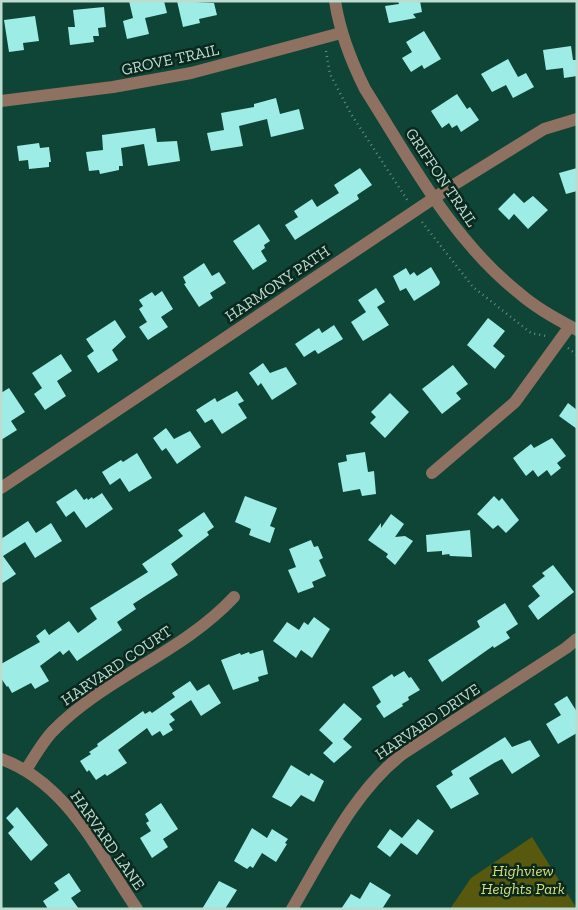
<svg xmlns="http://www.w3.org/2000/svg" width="578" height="910" font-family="'Zilla Slab',serif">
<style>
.green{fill:#58590f}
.building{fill:#9dece6}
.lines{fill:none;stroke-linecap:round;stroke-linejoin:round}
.path{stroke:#638f81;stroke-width:2.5;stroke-dasharray:1 4;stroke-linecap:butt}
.minor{stroke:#8e7161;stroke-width:12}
.labels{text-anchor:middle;stroke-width:5;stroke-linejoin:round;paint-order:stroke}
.street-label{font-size:16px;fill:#bbdccf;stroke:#0b281f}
.park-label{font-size:16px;font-style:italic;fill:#dcdf75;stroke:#0b281f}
</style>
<rect width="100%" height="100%" fill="#0e4536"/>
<!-- green -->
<path class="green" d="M532,837L577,909H450L471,878Z"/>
<!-- building -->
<path class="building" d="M129,1H164L167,13L145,18L149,34L127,39L123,21L133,18Z
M177,1L214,3L217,15L199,19L200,23L183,27Z
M398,1H420L422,12L413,14L416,18L389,23L385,6L399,4Z
M104,7L106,27L98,28L99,36H93L94,42L70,45L68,27H75L73,10Z
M35,16L39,41L23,43L24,50L9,52L4,20Z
M424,31L441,59L424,69L422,65L411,72L402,58L412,52L406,42Z
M571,46L573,60H577V76L564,78L563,68L546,70L543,50Z
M508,59L518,77L526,73L534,87L513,98L506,85L492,92L481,74Z
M457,94L467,109L470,107L479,120L461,132L457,125L452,128L449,123L442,128L431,111Z
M276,98L280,114L299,109L304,129L271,137L267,119L239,126L243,146L211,151L207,133L224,130L221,113L254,107V104Z
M155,128L157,142L177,141L180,161L148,166L144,144L121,148L123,166H119V170L100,174L99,170L89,171L86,152L103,150L102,135Z
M39,143L40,148L49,147L51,162H49V167L29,169L28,160L19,161L17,146Z
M360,168L372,185L357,195L359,199L295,240L285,225L298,217L294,211L312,199L317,207L339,193L334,185Z
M577,168V191L566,194L559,173Z
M514,193L524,203L533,196L548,210L528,229L514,214L509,220L498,209Z
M259,224L270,241L264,245L265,248L261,251L267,261L253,270L233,241Z
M204,263L212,276L219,272L226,283L210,293L213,298L199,307L184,284L186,283L183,277Z
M431,267L440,282L439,285L414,301L406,288L400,291L393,276L406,268L410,275L414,272L417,276Z
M376,288L385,302L377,307L389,325L363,341L351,322L366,312L358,300Z
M162,291L173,309L161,317L168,327L148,340L139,327L147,322L139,309L143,306L139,300L152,292L155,296Z
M488,318L505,331L493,346L505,356L495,369L467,345Z
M115,320L126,337L112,350L118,360L98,373L87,356L94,351L86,339Z
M334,325L343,339L318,354L315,350L304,357L295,344L319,328L322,333Z
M61,354L72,371L57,381L66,396L45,410L34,394L42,388L32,373Z
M263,363L270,373L286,367L297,384L272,400L261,383L258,386L249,373Z
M453,365L468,384L456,393L461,399L442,414L422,389Z
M9,388L25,412L11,421L17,430L1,440V393Z
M237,391L244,401L238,404L247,418L222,434L212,419L205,423L196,410L215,398L217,402Z
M390,393L409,412L385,438L370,423L376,417L371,412Z
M568,403L577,410V429L559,416Z
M166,428L174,439L190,431L201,447L177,464L166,448L162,451L153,438Z
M552,438L566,456L557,463L561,468L551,476L547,470L538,477L533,470L526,476L513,458L531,444L534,448Z
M365,452L368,472L374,471L376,494L362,496L360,489L343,492L338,463L347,461L346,455Z
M137,453L152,478L129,492L120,478L110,485L102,472L121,460L123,462Z
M76,489L84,500L87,498L88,500L92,497L93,499L102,493L113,509L86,528L74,511L66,517L56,502Z
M245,496L277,508L270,526L275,528L270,543L249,535L251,529L235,522Z
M494,496L499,501L502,498L519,520L506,533L498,525L493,529L477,514Z
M204,512L214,527L207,532L209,535L171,564L178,575L133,604L136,609L117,622L122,630L77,661L69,650L63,655L60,651L40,666L49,681L35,689L31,683L12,693L8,686L7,687L1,678V664L40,642L36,636L45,629L49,635L69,621L78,633L97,619L90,608L148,572L142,564L183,536L178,530Z
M391,514L404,524L395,537L405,536L413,541L395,565L386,557L388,554L368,540L381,523V528Z
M28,521L36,533L51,523L62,541L35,558L25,542L3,556L16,574L1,584V539Z
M470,530L472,557L450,556L449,554L442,555V551L427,552L426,535Z
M311,540L314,547L318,546L323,558L319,560L326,576L312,582L314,587L298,593L288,570L296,567L289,549Z
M553,565L574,592L538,620L528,606L540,596L532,586L545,576L542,573Z
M505,603L518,624L506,632L510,638L494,648L493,646L442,682L428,660L480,627L477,621Z
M314,617L330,629L312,658L301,650L296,658L273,641L287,622L299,630L304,622L308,625Z
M263,650L268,674L258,677L259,681L233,690L221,660L240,653L241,655L249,652L250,654Z
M404,671L409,678L411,677L420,690L408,697L409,700L402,704L403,706L384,718L376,706L381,702L372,687L392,674L394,677Z
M190,681L197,691L209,684L221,703L201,716L191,700L170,714L175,720L169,724L173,730L163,736L160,731L152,736L147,728L118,750L127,763L107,776L105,774L96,780L89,770L87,772L80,761L91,754L89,752L98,746L97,744L143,711L145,714L150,711L152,713L175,697L172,693Z
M567,696L577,712V733L558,744L546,724L561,715L554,704Z
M344,703L362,719L343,739L352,747L334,763L323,753L333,743L319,730Z
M505,737L512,747L530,740L540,756L512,774L502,759L494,763L469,778L479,794L451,809L436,786L453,775L451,771Z
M291,765L309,776L311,773L324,781L314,802L301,795L291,807L272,797Z
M161,803L178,829L163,839L168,847L152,858L140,838L151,831L146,823L149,821L145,814Z
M17,807L48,845L31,861L8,833L14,827L6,818Z
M418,819L434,831L417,855L401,843L390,857L377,847L390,829L402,838Z
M252,828L267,838L272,829L288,839L285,843L287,844L276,862L262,853L253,868L250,866L247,869L234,861Z
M69,873L81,891L71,898L79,909H48L43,901L59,890L54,883Z
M219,881L237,890L225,909H202Z
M370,882L391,895L382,909H341L351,894L360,899Z"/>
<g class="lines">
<!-- path -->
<path class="path" d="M326,51L330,74L351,114L408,201
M422,222L473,287L531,333L546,336
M568,348L577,355"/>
<!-- minor -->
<path class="minor" d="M335,1C340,33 351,61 365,89C410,160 452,240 519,293C536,308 557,319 577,330
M1,101L113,87L191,73L341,33
M432,473L515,402L570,326
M1,488L452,186L544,129L577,119
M1,759C68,783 99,854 137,909
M26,770C34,757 42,743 52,732C105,677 182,653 234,597
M292,909C323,857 355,789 404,753L566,648L577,639"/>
</g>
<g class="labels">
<!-- street labels -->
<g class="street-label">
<text transform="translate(170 59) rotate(-12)" y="6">GROVE TRAIL</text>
<text transform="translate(442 177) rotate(56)" y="6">GRIFFON TRAIL</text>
<text transform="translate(277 283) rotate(-34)" y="6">HARMONY PATH</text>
<text transform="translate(116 665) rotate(-34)" y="6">HARVARD COURT</text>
<text transform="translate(427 721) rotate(-34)" y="6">HARVARD DRIVE</text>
<text transform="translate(108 840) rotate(55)" y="6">HARVARD LANE</text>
</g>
<!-- park labels -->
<g class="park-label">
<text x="523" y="876">Highview<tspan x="523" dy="18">Heights Park</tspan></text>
</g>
</g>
<!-- border -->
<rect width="578" height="910" fill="none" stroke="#bbdccf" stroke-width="5"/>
</svg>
